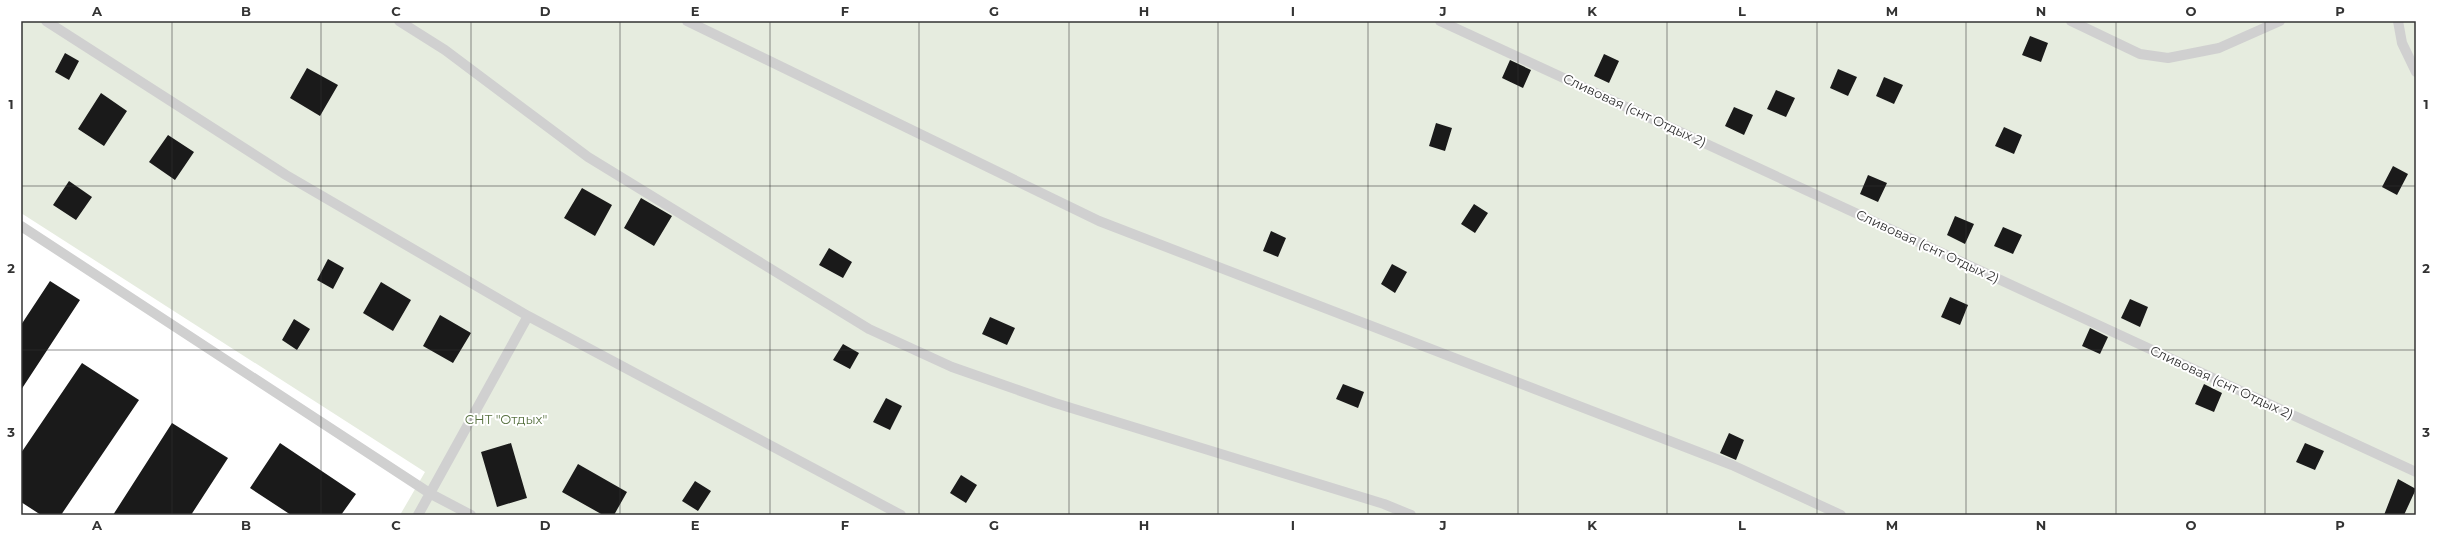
<svg xmlns="http://www.w3.org/2000/svg" width="2437" height="536" font-family="Montserrat,sans-serif">
<style>
.green{fill:#e6ecdf}
.building{fill:#1a1a1a}
.lines{fill:none;stroke-linecap:round;stroke-linejoin:round}
.service{stroke:#d0d0d0;stroke-width:10}
.grid{fill:none;stroke:#333;stroke-width:1;stroke-opacity:0.55}
.labels{text-anchor:middle;stroke-width:4;stroke-linejoin:round;paint-order:stroke}
.street-label{font-size:13px;fill:#333;stroke:#fff}
.park-label{font-size:13px;fill:#56703f;stroke:#fff}
.neatline{fill:none;stroke:#333;stroke-width:1.5}
.grid-label{font-size:13px;text-anchor:middle;font-weight:bold;fill:#333}
</style>
<rect width="100%" height="100%" fill="#fff"/>
<!-- green -->
<path class="green" d="M21,21H2416V515H400L425,472L21,213Z"/>
<!-- building -->
<path class="building" d="M2030,36L2048,43L2041,62L2022,55Z
M65,53L79,61L69,80L55,72Z
M1604,54L1619,61L1609,83L1594,76Z
M1510,60L1531,70L1523,88L1502,78Z
M307,68L338,85L320,116L290,98Z
M1838,69L1857,77L1848,96L1830,88Z
M1884,77L1903,85L1894,104L1876,96Z
M1776,90L1795,98L1786,117L1767,109Z
M101,93L127,111L104,146L78,129Z
M1734,107L1753,115L1744,135L1725,126Z
M1436,123L1452,128L1445,151L1429,146Z
M2004,127L2022,135L2014,154L1995,146Z
M168,135L194,152L175,180L149,162Z
M2393,166L2408,174L2397,195L2382,187Z
M1868,175L1887,183L1878,202L1860,194Z
M69,181L92,197L76,220L53,205Z
M582,188L612,205L595,236L564,218Z
M641,198L672,216L654,246L624,228Z
M1474,204L1488,213L1475,233L1461,224Z
M1955,216L1974,224L1965,244L1947,235Z
M2003,227L2022,235L2013,254L1994,246Z
M1271,231L1286,238L1278,257L1263,251Z
M829,248L852,262L843,278L819,265Z
M328,259L344,268L333,289L317,280Z
M1392,264L1407,272L1395,293L1381,284Z
M50,281L80,300L21,390V325Z
M381,282L411,300L393,331L363,313Z
M1950,297L1968,305L1960,325L1941,317Z
M2130,299L2148,307L2140,327L2121,318Z
M440,315L471,333L453,363L423,346Z
M990,317L1015,328L1007,345L982,334Z
M294,319L310,329L297,350L282,340Z
M2090,328L2108,337L2100,354L2082,346Z
M843,344L859,353L850,369L833,360Z
M82,363L139,400L61,515H41L21,502V453Z
M1343,384L1364,392L1358,408L1336,399Z
M2204,384L2222,393L2214,412L2195,404Z
M886,398L902,406L890,430L873,422Z
M172,423L228,458L191,515H113Z
M1729,433L1744,440L1736,460L1720,453Z
M280,443L356,494L341,515H291L250,488Z
M511,443L527,498L497,507L481,452Z
M2305,443L2324,451L2315,470L2296,462Z
M578,464L627,492L614,515H603L562,492Z
M961,475L977,485L966,503L950,493Z
M2398,479L2416,489L2404,515H2384Z
M695,481L711,491L698,511L682,501Z"/>
<g class="lines">
<!-- service -->
<path class="service" d="M46,21L286,175L528,316L901,515
M399,21L445,50L588,157L869,329L952,367L1055,403L1384,504L1411,515
M687,21L1099,221L1732,465L1841,515
M1440,21L2416,472
M2071,21L2140,54L2168,58L2219,48L2280,21
M2398,21L2402,43L2416,72
M21,226L431,494L471,515
M418,515L528,316"/>
</g>
<!-- grid -->
<path class="grid" d="M172,21V515M321,21V515M471,21V515M620,21V515M770,21V515M919,21V515M1069,21V515M1218,21V515M1368,21V515M1518,21V515M1667,21V515M1817,21V515M1966,21V515M2116,21V515M2265,21V515M21,186H2416M21,350H2416"/>
<g class="labels">
<!-- street labels -->
<g class="street-label">
<text transform="translate(1635 110) rotate(25)" y="5">Сливовая (снт Отдых 2)</text>
<text transform="translate(1928 246) rotate(25)" y="5">Сливовая (снт Отдых 2)</text>
<text transform="translate(2222 382) rotate(25)" y="5">Сливовая (снт Отдых 2)</text>
</g>
<!-- park labels -->
<g class="park-label">
<text x="506" y="424">СНТ "Отдых"</text>
</g>
</g>
<!-- border -->
<rect width="2437" height="536" fill="none" stroke="#ffffff" stroke-width="44"/>
<rect x="22" y="22" width="2393" height="492" class="neatline"/>
<g class="grid-label">
<text x="97" y="16">A</text>
<text x="246" y="16">B</text>
<text x="396" y="16">C</text>
<text x="545" y="16">D</text>
<text x="695" y="16">E</text>
<text x="845" y="16">F</text>
<text x="994" y="16">G</text>
<text x="1144" y="16">H</text>
<text x="1293" y="16">I</text>
<text x="1443" y="16">J</text>
<text x="1592" y="16">K</text>
<text x="1742" y="16">L</text>
<text x="1892" y="16">M</text>
<text x="2041" y="16">N</text>
<text x="2191" y="16">O</text>
<text x="2340" y="16">P</text>
<text x="11" y="109">1</text>
<text x="2426" y="109">1</text>
<text x="11" y="273">2</text>
<text x="2426" y="273">2</text>
<text x="11" y="437">3</text>
<text x="2426" y="437">3</text>
<text x="97" y="530">A</text>
<text x="246" y="530">B</text>
<text x="396" y="530">C</text>
<text x="545" y="530">D</text>
<text x="695" y="530">E</text>
<text x="845" y="530">F</text>
<text x="994" y="530">G</text>
<text x="1144" y="530">H</text>
<text x="1293" y="530">I</text>
<text x="1443" y="530">J</text>
<text x="1592" y="530">K</text>
<text x="1742" y="530">L</text>
<text x="1892" y="530">M</text>
<text x="2041" y="530">N</text>
<text x="2191" y="530">O</text>
<text x="2340" y="530">P</text>
</g>
</svg>
